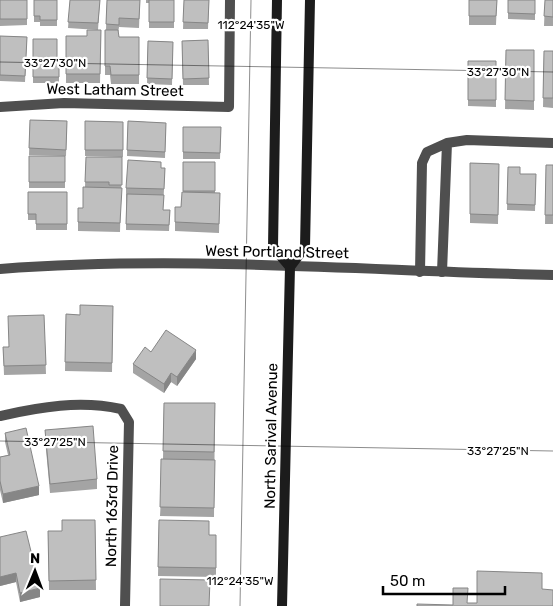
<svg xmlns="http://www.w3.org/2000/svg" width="553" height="606" font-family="Rubik,sans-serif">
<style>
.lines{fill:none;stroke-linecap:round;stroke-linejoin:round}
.minor{stroke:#4f4f4f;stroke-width:10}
.tertiary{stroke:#4f4f4f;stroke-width:10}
.secondary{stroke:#1c1c1c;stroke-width:10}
.wall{fill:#a4a4a4}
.shaded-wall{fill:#868686}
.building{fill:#bfbfbf;stroke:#868686}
.ticks{fill:none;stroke:#000;stroke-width:1;stroke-opacity:0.45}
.labels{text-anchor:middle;stroke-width:4.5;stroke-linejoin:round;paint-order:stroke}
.street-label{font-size:15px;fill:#000;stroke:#fff}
.ticks-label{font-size:12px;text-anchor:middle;fill:#000;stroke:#fff;stroke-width:4.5;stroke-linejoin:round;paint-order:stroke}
</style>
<rect width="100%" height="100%" fill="#fff"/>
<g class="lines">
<!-- minor -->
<path class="minor" d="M0,107L64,103L229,107L230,0
M420,272L422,163L427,152L447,143L467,140L553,143
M442,272L447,143
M0,416C40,407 80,400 121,409L129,422L125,606"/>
<!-- tertiary -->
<path class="tertiary" d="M0,269C183,255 370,271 553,275"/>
<!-- secondary -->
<path class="secondary" d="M277,0L273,247L290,267
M282,606L290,267L305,247L310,0"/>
</g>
<!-- wall -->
<path class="wall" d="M0,0H27V25L0,26Z
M34,0H57V26H40V22H34Z
M70,0H100L98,30L68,28Z
M107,0H140L139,28L119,27L118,34L119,37H139V84H111L110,75H105V30H106Z
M146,0H174V28H149V3H146Z
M184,0H209L208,29H183Z
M469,0H497L496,25H469Z
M508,0H535V20L508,19Z
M545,0H553V26H544Z
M101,30L100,83H66V36H87Z
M0,36L27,37L25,82L0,81Z
M33,39L57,64L59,65V83H33Z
M208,40L209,85H183L182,41Z
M148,41L173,42L172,85L147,84Z
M506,50H534V110L505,109Z
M544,51H553V108L543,107Z
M468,61H496V107L468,106Z
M30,120L67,121L66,156L29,155Z
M85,121L123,122V157L85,156Z
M128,121L166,123L165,158L127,156Z
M183,127H221L220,159H183Z
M29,156H65V188H29Z
M86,157H122L120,232L78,231V208H83L85,187Z
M183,162H215V193H220L219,233L175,231V207H181L183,192Z
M470,163L499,164L498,224L470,223Z
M546,165H553V224H545Z
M508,167L520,174H536L535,211L507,210Z
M161,168H165L163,210H170L169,231L126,230V188Z
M28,192H67V230H36V220H28Z
M113,306L112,372L65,371L66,314L80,315Z
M44,315L46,374L4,375L3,347H8Z
M151,352L196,359L177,386L171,382L164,393L133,373V364Z
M164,403H215L214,517L160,516L163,459Z
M45,430L97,479V489L50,493L45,439Z
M5,433L39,495L3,503L0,490V457L8,455L5,442Z
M95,520L96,590H49L48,531H62Z
M159,520L209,535H216V577L158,576Z
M0,537L40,597L20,602L16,582L0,586Z"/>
<!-- shaded-wall -->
<path class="shaded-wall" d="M196,350V359L177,386V377Z
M171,373V382L164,393V384Z
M39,486V495L3,503V494Z
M16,573V582L0,586V577Z
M40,588V597L20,602V593Z"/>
<!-- building -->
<path class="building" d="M0,0H27V19H0Z
M34,0H57V20H40V16H34Z
M70,0H100L98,23L68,22Z
M107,0H140L139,19L119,18V25L106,24Z
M149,0H174V22H149Z
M184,0H209L208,23L183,22Z
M469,0H497L496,16H469Z
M508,0H535V14L508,13Z
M545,0H553V17L544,16Z
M87,30H101L100,74H66V36H87Z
M105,30H118L119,37H139V75H111L110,66H105Z
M0,36L27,37L25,76L0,75Z
M33,39H57V64L59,65V77H33Z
M208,40L209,78L183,79L182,41Z
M148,41L173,42L172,79L147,78Z
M506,50H534V101L505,100Z
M544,51H553V98H543Z
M468,61H496V100H468Z
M30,120L67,121L66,150L29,148Z
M85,121L123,122V150H85Z
M128,121L166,123L165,152L127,150Z
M183,127H221L220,153L183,152Z
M29,156H65V182H29Z
M86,157H122V185H109V182H85Z
M128,160L161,162V168H165L164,189L126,188Z
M183,162H215V191H183Z
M470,163L499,164L498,215L470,214Z
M546,165H553V215H545Z
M508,167H520V174H536L535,205L507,204Z
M83,187L122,188L120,223L78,222V208H83Z
M28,192H67V224H36V214H28Z
M182,192L220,193L219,224L175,222V207H181Z
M127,194L164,195L163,210H170L169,225L126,224Z
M80,305L113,306L112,363L65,362L66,314L80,315Z
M44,315L46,365L4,366L3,347H9L8,316Z
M166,330L196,350L177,377L171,373L164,384L133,364L145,347L151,352Z
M164,403H215L214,452L163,451Z
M93,426L97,479L50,484L45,430Z
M26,428L39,486L3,494L0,481V457L10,455L5,433Z
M161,459L215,460L214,508L160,507Z
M62,520H95L96,580L49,581L48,531H62Z
M159,520L209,521V535H216V568L158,567Z
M26,531L40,588L20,593L16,573L0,577V537Z
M477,571L542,573V589L553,590V606H417V604L453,605V588H468L467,603H477Z
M160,579L210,580L209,606H160Z"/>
<!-- ticks -->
<path class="ticks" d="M0,62L553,72M0,441L553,451M240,606L251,0"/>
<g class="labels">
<!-- street labels -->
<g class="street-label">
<text transform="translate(115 90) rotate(1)" y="5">West Latham Street</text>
<text transform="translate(277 252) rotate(1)" y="5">West Portland Street</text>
<text transform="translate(271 436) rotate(-89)" y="5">North Sarival Avenue</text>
<text transform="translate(112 506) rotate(-89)" y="5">North 163rd Drive</text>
</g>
</g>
<g class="ticks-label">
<text x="251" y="29">112°24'35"W</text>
<text x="55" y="67">33°27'30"N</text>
<text x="498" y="76">33°27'30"N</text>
<text x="55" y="446">33°27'25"N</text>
<text x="498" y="455">33°27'25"N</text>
<text x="240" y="585">112°24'35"W</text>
</g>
<!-- north arrow -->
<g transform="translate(35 571) rotate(1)" stroke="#ffffff" stroke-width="4" paint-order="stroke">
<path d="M0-4L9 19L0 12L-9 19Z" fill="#000000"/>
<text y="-8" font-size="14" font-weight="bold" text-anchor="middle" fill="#000000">N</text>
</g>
<!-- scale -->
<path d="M383 586v8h122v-8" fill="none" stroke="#000000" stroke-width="2.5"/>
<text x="390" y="586" font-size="15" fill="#000000" stroke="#ffffff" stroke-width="4" paint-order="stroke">50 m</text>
</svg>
